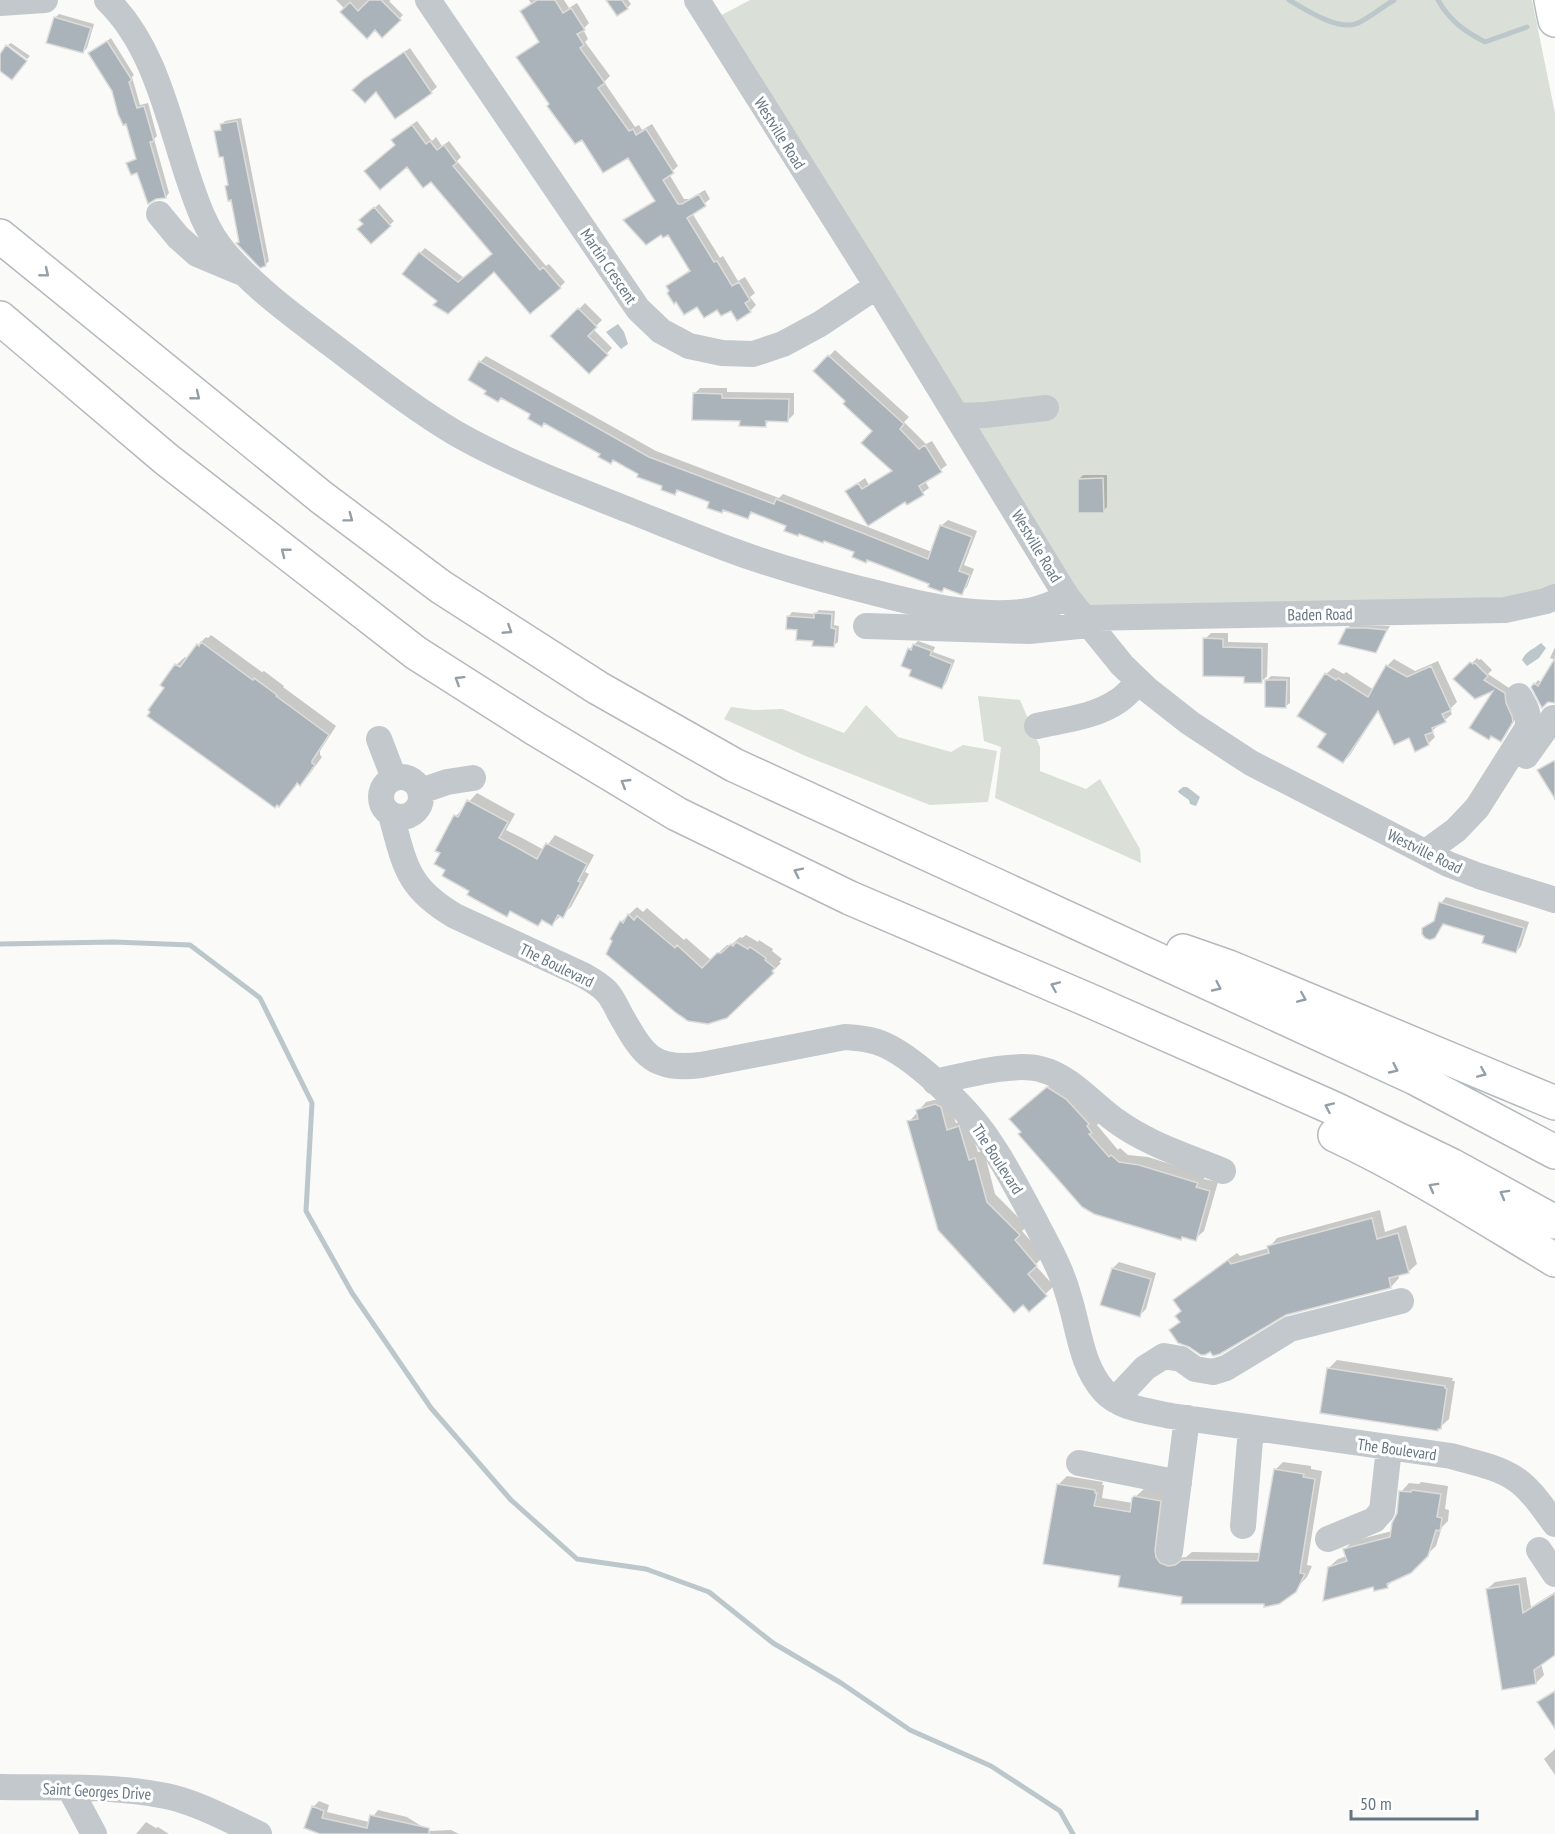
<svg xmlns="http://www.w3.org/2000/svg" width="1555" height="1834" font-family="'PT Sans Narrow',sans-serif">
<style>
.green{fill:#dadfd7}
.water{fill:#bbc7cb}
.shadow{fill:#0003}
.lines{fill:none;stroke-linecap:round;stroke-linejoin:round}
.stream{stroke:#bbc7cb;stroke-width:5}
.building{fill:#aab3b9;stroke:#dcdcda;stroke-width:1.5}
.major-casing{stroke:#b5babe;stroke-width:36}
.highway-casing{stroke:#b4b9bd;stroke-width:36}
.minor{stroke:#c3c8cc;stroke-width:26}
.major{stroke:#fff;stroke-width:33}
.highway{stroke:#fff;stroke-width:33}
.oneway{stroke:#939fa8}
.labels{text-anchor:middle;stroke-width:6;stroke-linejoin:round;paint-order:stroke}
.street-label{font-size:16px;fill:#657683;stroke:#fff}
</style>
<rect width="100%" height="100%" fill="#fafaf8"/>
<!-- green -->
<path class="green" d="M750,0H1532L1555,113V595L1084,615L716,18Z
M978,696L1020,700L1040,747V771L1086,789L1100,779L1140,849L1141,863L995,798L1001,747L984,741Z
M866,705L898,737L951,752L963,745L997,751L988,802L930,805L808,757L724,719L731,707L754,710L782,709L844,733Z"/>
<!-- water -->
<path class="water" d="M618,324L624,332L628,344L621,349L606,332Z
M1541,643L1546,648L1539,658L1527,666L1522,660C1526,651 1534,649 1541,643Z
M1183,787H1187L1200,797L1196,806L1190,804L1189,800L1179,793L1178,791Z"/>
<!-- shadow -->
<path class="shadow" d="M336,0H391L389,1L403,15L382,36L375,28L345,9Z
M529,0H564L569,8L577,3L589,23L583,29L588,39L585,42L610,76L604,82L635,127L639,125L642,130L652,124L678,166L669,174L684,199H689L705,190L710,199L692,213L720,258L723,256L738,281L745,277L755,293L750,297L756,305L750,311L698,305L671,291L668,286L691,269L669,233L625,220L631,215L656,200L628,156L582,138L551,104L518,57L540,41L522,11L531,3Z
M608,0H628L631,4L627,8Z
M59,14L94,24L87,48L83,52L55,18Z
M111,38L134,75L132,77L140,105L148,103L157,136L154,139L169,193L166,197L155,198L138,171L128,163L137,158L127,122L113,90L90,53Z
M11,43L30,56L27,59L8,45Z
M410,48L437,87L431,92L354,90L371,75Z
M241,118L269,261L265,265L238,243L240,240L233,198L227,186L229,183L224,155L216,132L222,128V124L225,121Z
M417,121L432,141L436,137L442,146L449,141L461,157L457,161L546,266L549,264L565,282L560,287L495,270L439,301L420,253L425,248L464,278L493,253L431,180L397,145L398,135Z
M379,204L394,221L371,242L365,224L361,220Z
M585,303L602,320L593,329L612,348L589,372L552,336Z
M835,350L909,417L904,422L926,444L932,441L947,465L925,481L929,488L908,503L906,500L847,491L865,478L869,485L893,470L874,431L847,401L815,371Z
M486,356L656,451L779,498L783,494L932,552L942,525L948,520L977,531L964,565L974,569L967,587L961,593L945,587L942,590L931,584L893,569L854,556L856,552L753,512L748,517L725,509L722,512L711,502L679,490L675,494L664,486L545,422L542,425L532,414L488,390L480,362Z
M700,388H727V392L794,393V414L788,420H770L765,425L741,420L694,394Z
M1083,475H1107V507L1103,511L1079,479Z
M819,610L835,611L834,625L839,626L838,642L834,645L814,640L798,628L789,616L792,612L815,614Z
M1351,625L1390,626L1375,652L1347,629Z
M1211,633H1228V642L1268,643L1267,680L1271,676L1290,677V703L1286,706H1266L1267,676L1261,682L1245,675L1205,639Z
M211,635L262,672L264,671L284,686L283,687L336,726L320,751V755L322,757L309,775L300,784L298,782L279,805L166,687L176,665L185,657L188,659L198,645L206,637L208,638Z
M918,641L935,647L933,652L955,660L946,683L942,687L913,669L909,649Z
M1555,647V660L1550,658Z
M1477,658L1479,660L1481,659L1492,670L1488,674L1509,688L1517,717L1501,740L1472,727L1497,688L1475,697L1456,679Z
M1394,659L1415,671L1438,661L1457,702L1450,709L1452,714L1432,731L1435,737L1428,744L1409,736L1379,710L1350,755L1343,762L1328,734L1326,674L1333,668L1344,674L1346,672L1374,690L1387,666Z
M1555,661V698L1542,706L1535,684L1538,680L1542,683Z
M477,793L515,814L506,830L524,839L544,850L555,835L594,855L585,872L589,874L571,907L552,924L543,919L538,924L512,910L507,915L447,870L456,816Z
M1446,897L1529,922L1521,946L1516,952L1486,935L1445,923L1434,937L1424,929L1436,919L1441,903Z
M637,907L643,912L647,908L684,940L686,938L711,960L727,945H731L740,937L742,938L746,935L758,942L759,940L773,949L772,951L782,959L779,962L781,963L726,1017L621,922Z
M1056,1080L1099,1123L1097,1125L1118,1150L1120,1148L1128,1155L1148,1157L1205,1175L1204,1179L1218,1182L1204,1231L1195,1239L1183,1236L1181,1238L1023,1132L1020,1111Z
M947,1097L956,1123L967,1119L978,1152L984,1151L995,1194L1027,1226L1022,1231L1044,1256L1035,1265L1054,1286L1029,1309L909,1122L926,1102Z
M1380,1210L1385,1232L1406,1225L1417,1264L1408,1272L1398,1274L1399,1278L1391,1287L1285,1313L1171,1330L1181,1321L1182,1310L1175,1300L1183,1292L1237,1253L1240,1256L1269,1248L1277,1238Z
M1119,1262L1156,1273L1146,1309L1140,1315L1113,1268Z
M1337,1360L1453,1378L1452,1381H1455L1449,1419L1437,1430L1328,1369Z
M1283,1462L1311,1466V1469L1322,1471L1307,1565L1312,1566L1307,1577L1285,1600L1265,1603L1184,1596L1122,1575L1058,1485L1067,1476L1103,1482L1102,1485H1104L1102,1498L1133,1503V1499L1144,1489L1169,1493L1178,1558L1186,1557L1192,1552L1261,1553L1275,1470Z
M1421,1482L1448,1486L1445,1509L1449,1510L1448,1521L1442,1527L1436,1546L1410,1571L1395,1579L1387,1586L1374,1585L1329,1567L1338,1559L1347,1556L1345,1549L1353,1541L1392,1531L1398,1513L1401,1492L1409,1483L1419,1484Z
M1526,1577L1531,1607L1555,1592V1654L1541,1663L1544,1675L1536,1683L1487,1589L1495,1582Z
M1555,1749V1775L1544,1759Z
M319,1801L329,1805L327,1812L369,1822L378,1810L407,1817L429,1831L451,1830L459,1834H323L313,1807Z
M146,1822L156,1828L158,1827L169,1834H136Z"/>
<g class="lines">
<!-- stream -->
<path class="stream" d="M1289,0C1305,9 1339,32 1358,23C1371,17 1382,7 1394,0
M1438,0C1450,21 1464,31 1485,42L1527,27
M0,944L114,942L190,945L260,998L312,1103L306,1211L352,1293L431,1408L511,1500L577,1559L646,1569L709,1592L773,1643L841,1683L910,1730L991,1766L1060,1811L1073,1834"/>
</g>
<!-- building -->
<path class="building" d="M369,0H381L401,20L382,38L375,30L367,39L340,12L350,2L358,11Z
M537,0H555L563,13L571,8L585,30L577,34L584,45L580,48L605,83L598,88L629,131L633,129L636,135L646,129L674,173L663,180L678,204H682L699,194L706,206L687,218L714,262L717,261L732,286L739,282L750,300L745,303L751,312L737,321L731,311L721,316L717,310L704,318L697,307L684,315L676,302L674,304L667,293L669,291L666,286L690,271L668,235L663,238L661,235L646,245L623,220L655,201L628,158L603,173L582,140L575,144L547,106L549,104L516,57L539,42L520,11Z
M606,0H622L628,9L617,16Z
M54,17L91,28L83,53L46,43Z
M107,41L132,80L129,82L137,108L144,106L154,141L150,142L166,198L156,199L148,204L137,173L131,175L126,163L136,159L126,124L123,125L118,114L112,91L88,53Z
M6,45L27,61L12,80L0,71V54Z
M404,52L432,93L395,119L376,92L365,103L352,90L363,80Z
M237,121L266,266L260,268L236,243L239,242L231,200L228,201L225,186L228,185L223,157H219L214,131L221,130L220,124Z
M412,125L426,144L430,141L437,150L444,145L457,163L453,166L540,270L543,267L561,288L530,314L494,272L448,314L433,305L437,301L402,274L419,252L458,282L492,254L431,182L423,188L407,167L380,190L364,171L395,145L391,140Z
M374,207L391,226L371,244L357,229L363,224L359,220Z
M578,308L597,327L588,336L608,355L589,374L550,336Z
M828,355L904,424L900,429L919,449L925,445L942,472L919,486L924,495L907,505L905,502L868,526L845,491L858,483L862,489L892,471L861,443L872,431L843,404L845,401L813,371Z
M479,361L649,457L774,504L776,499L928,559L940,525L972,537L959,571L970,575L962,595L944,588L942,592L928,587L929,584L893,570L867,560L866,563L852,557L854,552L824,541L823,543L799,534L798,536L784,531L786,526L751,512L748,519L723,510L722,513L707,508L709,502L677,490L675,495L661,490L662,486L637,477L638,474L613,460L611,464L598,457L600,454L567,436L544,423L542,427L528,419L530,414L501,398L498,402L484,394L486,391L468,380Z
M693,393L722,394V398L789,399L788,422L766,421V427L739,426L740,421L692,420Z
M1103,478L1104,513H1078V479Z
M814,613L832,614L831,628L836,629L834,647L812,646L813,641L796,640L797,630L786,629L787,616L814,618Z
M1346,628H1366L1387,630L1376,653L1338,644Z
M1203,638L1223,639V647L1262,648V683H1244V677L1203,676Z
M201,642L253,680L254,678L277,695L276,696L329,735L312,761V763L315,765L300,786L297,783L296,785L279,807L277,805L275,808L147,716L150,712L148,710L164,688L160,685L175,664L180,667L197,644L199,646Z
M913,644L932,651L930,655L952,664L942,689L909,676L911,670L901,666L908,648L911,650Z
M1555,658V703L1548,702L1542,708L1531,687L1534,683L1538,686Z
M1470,662L1473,664L1475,663L1488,676L1484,680L1505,693L1506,703L1512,716L1513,722L1501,742L1491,736L1489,740L1469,728L1493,691L1475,699L1453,679Z
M1386,665L1407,677L1431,666L1451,710L1442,714L1446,722L1432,728L1433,732L1425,735L1429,745L1415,752L1409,738L1394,745L1378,711L1343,763L1317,747L1326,734L1297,716L1325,673L1336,680L1338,678L1368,697Z
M1265,680H1287L1286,708L1265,707Z
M1555,760V799L1537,770Z
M467,800L508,822L499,838L516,847L537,859L546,843L587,864L578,881L581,882L563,918L558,915L552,926L542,920L538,926L510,911L507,917L467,895L469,891L442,876L445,870L434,864L440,853L435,851L454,815L458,817Z
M1439,902L1524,928L1516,953L1482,943L1484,936L1443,924L1435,938L1430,940L1425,938L1422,934V928L1434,921Z
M628,914L634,920L637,916L675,948L677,945L702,968L717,953H721L731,944L733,946L736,942L748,949L750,947L766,958L765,960L775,968L772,971L774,973L727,1018L708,1024L688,1021L675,1012L606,954L612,941L610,939L620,921L623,923Z
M1047,1087L1066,1099L1089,1124L1087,1126L1092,1133L1089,1134L1109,1157L1111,1155L1119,1162L1139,1165L1198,1183L1196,1187L1210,1191L1196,1241L1182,1237L1181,1240L1094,1214L1082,1207L1018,1134L1021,1132L1009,1119Z
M935,1104L941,1107L947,1130L959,1126L969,1160L975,1158L987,1202L1020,1235L1015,1240L1037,1266L1028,1274L1047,1296L1029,1312L1023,1305L1014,1313L938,1230L907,1121L918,1119L916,1110Z
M1372,1218L1377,1239L1398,1233L1409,1273L1389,1278L1391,1288L1286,1315L1220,1354L1213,1356L1210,1352L1205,1355H1201L1189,1347L1178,1343L1169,1330L1180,1322L1175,1316L1181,1311L1173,1300L1228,1260L1231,1264L1269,1253L1267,1246Z
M1112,1268L1151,1279L1140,1317L1100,1305Z
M1327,1368L1445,1386V1388L1447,1389L1441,1429H1438V1431L1320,1413Z
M1274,1469L1304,1474L1303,1477L1315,1479L1300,1573L1305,1574L1296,1592L1279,1604L1264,1607V1604H1181L1182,1597L1118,1587L1120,1576L1043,1564L1057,1484L1095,1490V1493H1097L1094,1506L1130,1512L1132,1498L1134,1496L1161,1501L1155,1550L1156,1557L1160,1563L1168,1566L1175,1565L1182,1560L1258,1561Z
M1412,1490L1441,1494L1437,1517L1442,1518L1440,1531L1436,1530L1428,1556L1411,1573L1387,1584L1388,1588L1374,1591L1373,1587L1323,1601L1328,1567L1347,1561L1343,1549L1390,1537L1392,1523L1397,1513L1399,1491L1411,1492Z
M1519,1584L1523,1613L1555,1593V1655L1534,1670L1536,1684L1502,1690L1486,1589Z
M1555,1691V1729L1537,1702Z
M312,1806L324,1811L322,1818L367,1828L370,1815L429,1828V1834H320L304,1828Z"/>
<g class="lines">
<!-- major casing -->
<g class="major-casing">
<path id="major" d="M1551,0L1555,20"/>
</g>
<!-- highway casing -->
<g class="highway-casing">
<path id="highway" d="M0,236L321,497L441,587L598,688L734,765L1415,1078L1555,1152
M0,318L166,459L416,653L534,728L677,814L850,898L1093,1002L1333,1108L1451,1165L1555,1222
M1183,951L1229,967L1555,1103
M1335,1135C1412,1171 1483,1217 1555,1260"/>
</g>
<!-- minor -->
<path class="minor" d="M107,0C154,45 168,117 188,177C197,204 206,231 225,253C256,289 295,317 332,345C373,376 413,408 457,434C512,465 573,488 631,511C664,524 696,537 728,549C776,567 827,581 876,593C922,605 972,617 1021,612C1037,611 1053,604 1067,597
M428,0L638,309L661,331L689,346L722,353L753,354L783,344L820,324L877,286
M697,0L877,286L1067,597L1122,665L1148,690L1190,723L1251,763L1448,864L1479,876L1555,900
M0,3L45,0
M159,214L178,237L197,254L240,272
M957,416L985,415L1046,408
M1083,618L1505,610L1546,601L1555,597
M866,626L1029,631L1089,625
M1037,726C1064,720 1095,717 1118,701C1126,696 1132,688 1139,682
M379,739L394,778
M1526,756L1553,718
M381 797a20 20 0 1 1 40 0a20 20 0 1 1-40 0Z
M421,791L447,782L473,778
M391,815C405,866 407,888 455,916L583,975C590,979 599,984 606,991C612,997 616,1006 620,1014C643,1054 651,1071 701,1065L845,1037C859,1038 872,1039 885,1045C919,1061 971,1112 991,1144C1007,1167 1020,1194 1034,1219C1046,1243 1061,1268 1068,1294C1079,1327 1080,1364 1104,1391C1120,1409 1150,1411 1171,1416L1451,1456C1471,1462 1495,1466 1514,1478C1531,1489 1543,1508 1555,1524
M1426,852L1456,830L1477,808L1527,729C1530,714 1526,708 1519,696
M935,1082C963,1076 1013,1062 1040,1069C1070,1076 1091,1103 1115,1120C1147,1144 1187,1156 1223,1171
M1115,1400L1145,1368L1164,1356L1181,1359L1195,1369L1213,1372L1226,1368L1290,1329L1401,1301
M1079,1463L1179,1483
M1243,1526L1251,1428
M1328,1539L1374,1520L1382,1511L1389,1448
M1539,1550L1555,1574
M1170,1551L1187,1418
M0,1787C54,1788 113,1785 166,1796C196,1802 231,1821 259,1834
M70,1789L94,1834"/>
<!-- major -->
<use href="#major" class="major"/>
<!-- highway -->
<use href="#highway" class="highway"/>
</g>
<!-- one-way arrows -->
<defs><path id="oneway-chevron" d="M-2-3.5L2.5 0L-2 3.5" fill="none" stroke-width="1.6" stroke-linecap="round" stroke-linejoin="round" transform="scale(1.5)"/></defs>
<g class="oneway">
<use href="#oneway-chevron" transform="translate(45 273) rotate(39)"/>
<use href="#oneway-chevron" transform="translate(196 396) rotate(39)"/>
<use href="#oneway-chevron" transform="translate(349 518) rotate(37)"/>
<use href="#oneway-chevron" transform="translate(285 552) rotate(-142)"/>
<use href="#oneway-chevron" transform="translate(508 630) rotate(33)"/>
<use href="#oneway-chevron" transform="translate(459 680) rotate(-148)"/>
<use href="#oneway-chevron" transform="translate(625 783) rotate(-149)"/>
<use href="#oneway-chevron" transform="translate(798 872) rotate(-154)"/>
<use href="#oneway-chevron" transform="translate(1055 986) rotate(-157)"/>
<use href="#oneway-chevron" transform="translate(1217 987) rotate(25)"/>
<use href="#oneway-chevron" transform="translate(1302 998) rotate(23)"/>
<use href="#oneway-chevron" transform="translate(1394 1069) rotate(25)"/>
<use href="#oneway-chevron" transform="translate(1482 1073) rotate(23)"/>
<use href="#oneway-chevron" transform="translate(1329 1107) rotate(-156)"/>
<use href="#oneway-chevron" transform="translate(1433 1187) rotate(-151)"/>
<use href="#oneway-chevron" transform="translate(1504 1194) rotate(-151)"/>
</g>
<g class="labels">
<!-- street labels -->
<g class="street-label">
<text transform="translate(780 133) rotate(58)" y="6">Westville Road</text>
<text transform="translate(609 266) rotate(56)" y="6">Martin Crescent</text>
<text transform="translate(1037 546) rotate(59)" y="6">Westville Road</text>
<text transform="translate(1320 614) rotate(-1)" y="6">Baden Road</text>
<text transform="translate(1425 851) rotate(26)" y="6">Westville Road</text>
<text transform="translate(557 965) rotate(26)" y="6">The Boulevard</text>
<text transform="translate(998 1159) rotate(57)" y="6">The Boulevard</text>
<text transform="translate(1397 1449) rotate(8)" y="6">The Boulevard</text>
<text transform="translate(97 1791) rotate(3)" y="6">Saint Georges Drive</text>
</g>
</g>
<!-- scale -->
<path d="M1351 1810v9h126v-9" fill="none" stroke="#657683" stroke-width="3"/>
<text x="1360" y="1810" font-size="18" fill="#657683" stroke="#ffffff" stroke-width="4.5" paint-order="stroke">50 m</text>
</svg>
